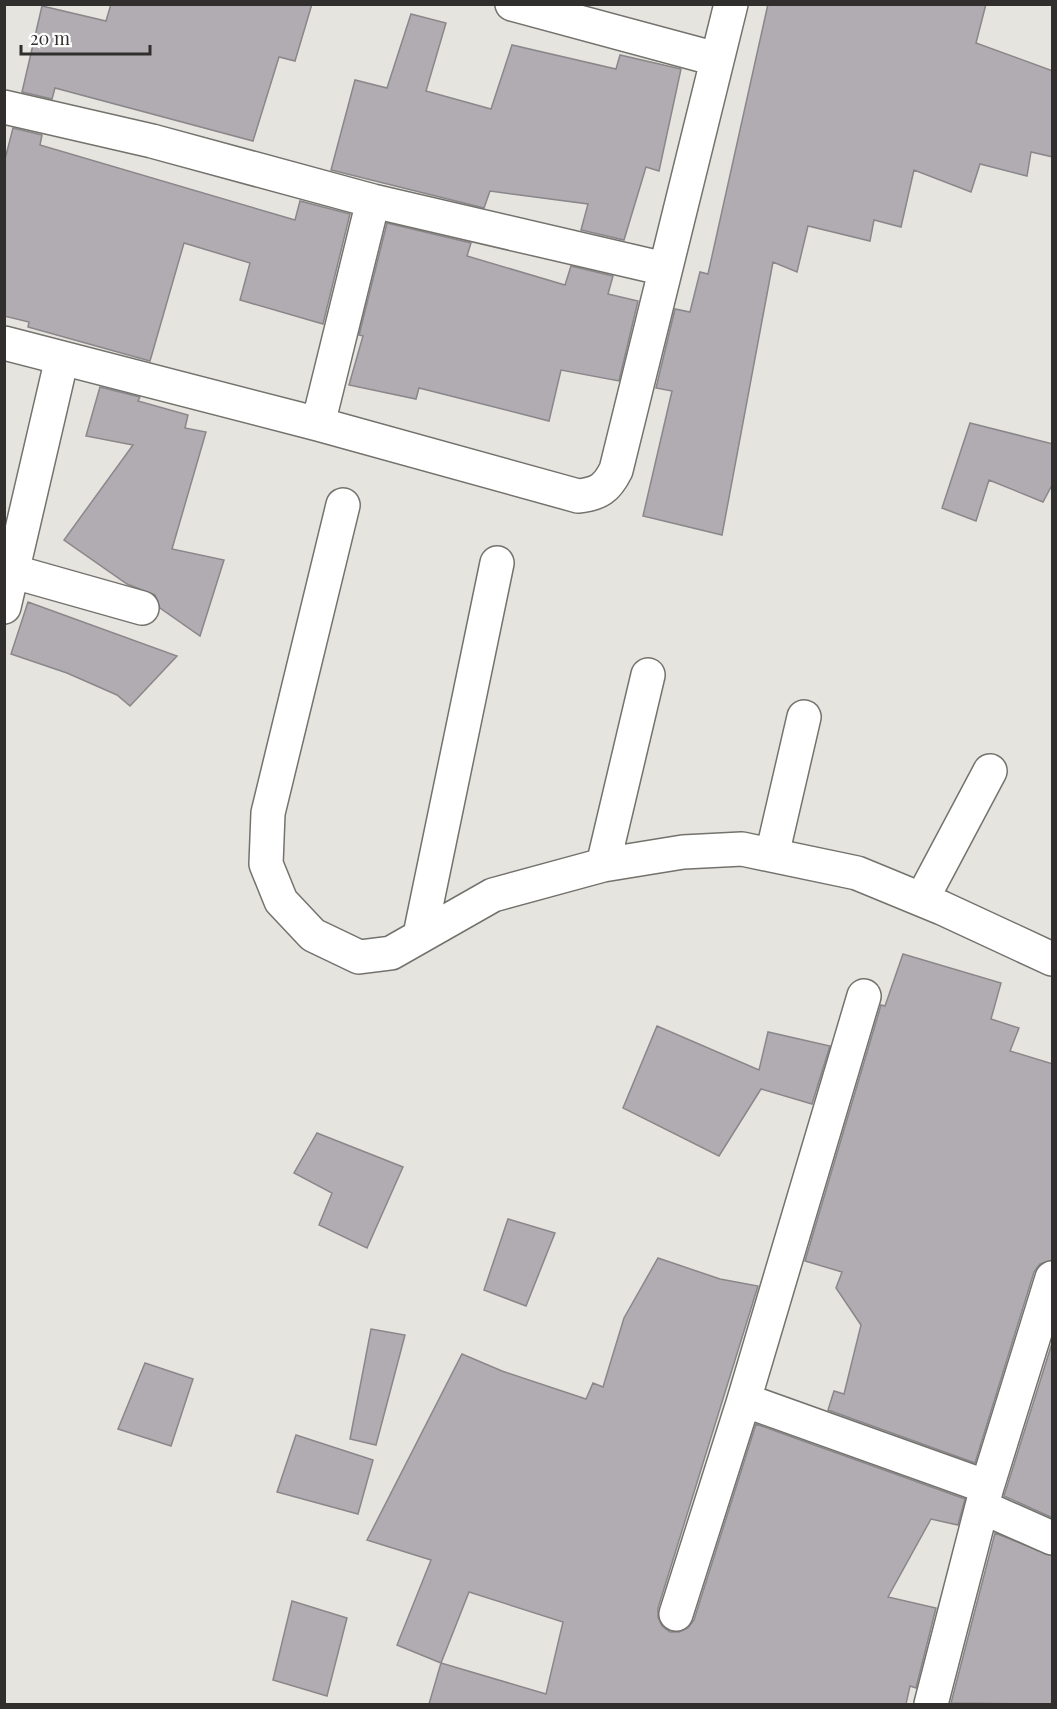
<svg xmlns="http://www.w3.org/2000/svg" width="1057" height="1709" font-family="'Playfair Display',serif">
<style>
.building{fill:#b0acb1;stroke:#8a878b;stroke-width:1.5;fill-rule:evenodd}
.lines{fill:none;stroke-linecap:round;stroke-linejoin:round}
.minor-casing{stroke:#73726d;stroke-width:36}
.minor{stroke:#fff;stroke-width:33}
</style>
<rect width="100%" height="100%" fill="#e6e4df"/>
<!-- building -->
<path class="building" d="M111,4H312L295,61L279,57L253,141L55,88L52,99L22,92L42,6L106,21Z
M768,4H986L976,43L1053,71V157L1031,152L1027,176L980,164L971,192L914,170L901,227L874,220L870,241L808,226L797,272L773,262L722,535L643,516L672,391L656,388L675,309L690,312L700,272L708,274Z
M411,14L446,23L426,91L491,109L512,45L616,69L620,55L681,69L659,171L646,167L624,240L581,230L588,204L490,191L484,208L331,170L355,80L387,88Z
M13,128L42,135L40,145L295,220L300,201L350,214L323,324L240,300L250,263L184,243L150,361L28,327L29,322L4,316V163Z
M387,223L471,243L467,256L565,285L571,266L613,276L608,294L638,301L619,381L561,370L549,421L419,388L416,399L349,385L363,336L359,335Z
M100,387L140,397L138,401L188,415L185,428L206,432L172,549L224,560L200,636L160,608L155,595L127,584L64,540L133,445L86,436Z
M970,423L1053,444V483L1043,502L989,480L976,521L942,508Z
M28,602L177,656L130,706L117,695L67,673L11,654Z
M903,954L1001,983L991,1019L1019,1028L1010,1051L1053,1064V1260L1040,1264L1034,1272L975,1463L828,1410L834,1391L844,1394L861,1325L836,1288L842,1272L805,1261L881,1005L885,1006Z
M657,1026L759,1070L768,1032L830,1046L812,1104L761,1089L719,1156L623,1108Z
M317,1133L403,1167L367,1248L319,1225L332,1193L294,1173Z
M508,1219L555,1233L526,1306L484,1290Z
M658,1258L720,1279L758,1286L658,1608V1617L662,1626L670,1632H679L688,1628L694,1620L756,1424L965,1499L958,1525L931,1519L888,1597L936,1608L916,1688L910,1686L906,1704H429L441,1663L397,1645L431,1560L367,1540L462,1354L502,1371L586,1399L593,1383L603,1387L624,1318ZM469,1592L563,1622L546,1694L441,1663Z
M371,1329L405,1335L376,1445L350,1439Z
M1053,1340V1518L1004,1496Z
M145,1363L193,1379L171,1446L118,1429Z
M296,1435L373,1460L358,1514L277,1492Z
M995,1533L1053,1556V1704L951,1703Z
M292,1601L347,1618L327,1696L273,1680Z"/>
<g class="lines">
<!-- minor casing -->
<g class="minor-casing">
<path id="minor" d="M512,4L716,59
M4,107L152,141L373,201L665,269
M4,343L318,424L578,496C599,494 607,488 616,470L731,4
M318,424L373,201
M343,505L268,813L266,864L281,901L313,935L359,957L391,953L493,895L603,865L683,852L742,849L857,873L942,908L1052,959
M11,571L142,608
M4,607L62,358
M772,855L804,717
M603,865L648,675
M922,899L990,771
M420,935L497,563
M864,996L744,1400L987,1487
M982,1507L1052,1538
M676,1614L744,1400
M931,1704L987,1487L1052,1278"/>
</g>
<!-- minor -->
<use href="#minor" class="minor"/>
</g>
<!-- border -->
<rect width="1057" height="1709" fill="none" stroke="#302f2d" stroke-width="12"/>
<!-- scale -->
<path d="M21 45v9h129v-9" fill="none" stroke="#302f2d" stroke-width="3"/>
<text x="30" y="45" font-size="18" fill="#302f2d" stroke="#ffffff" stroke-width="4.5" paint-order="stroke">20 m</text>
</svg>
